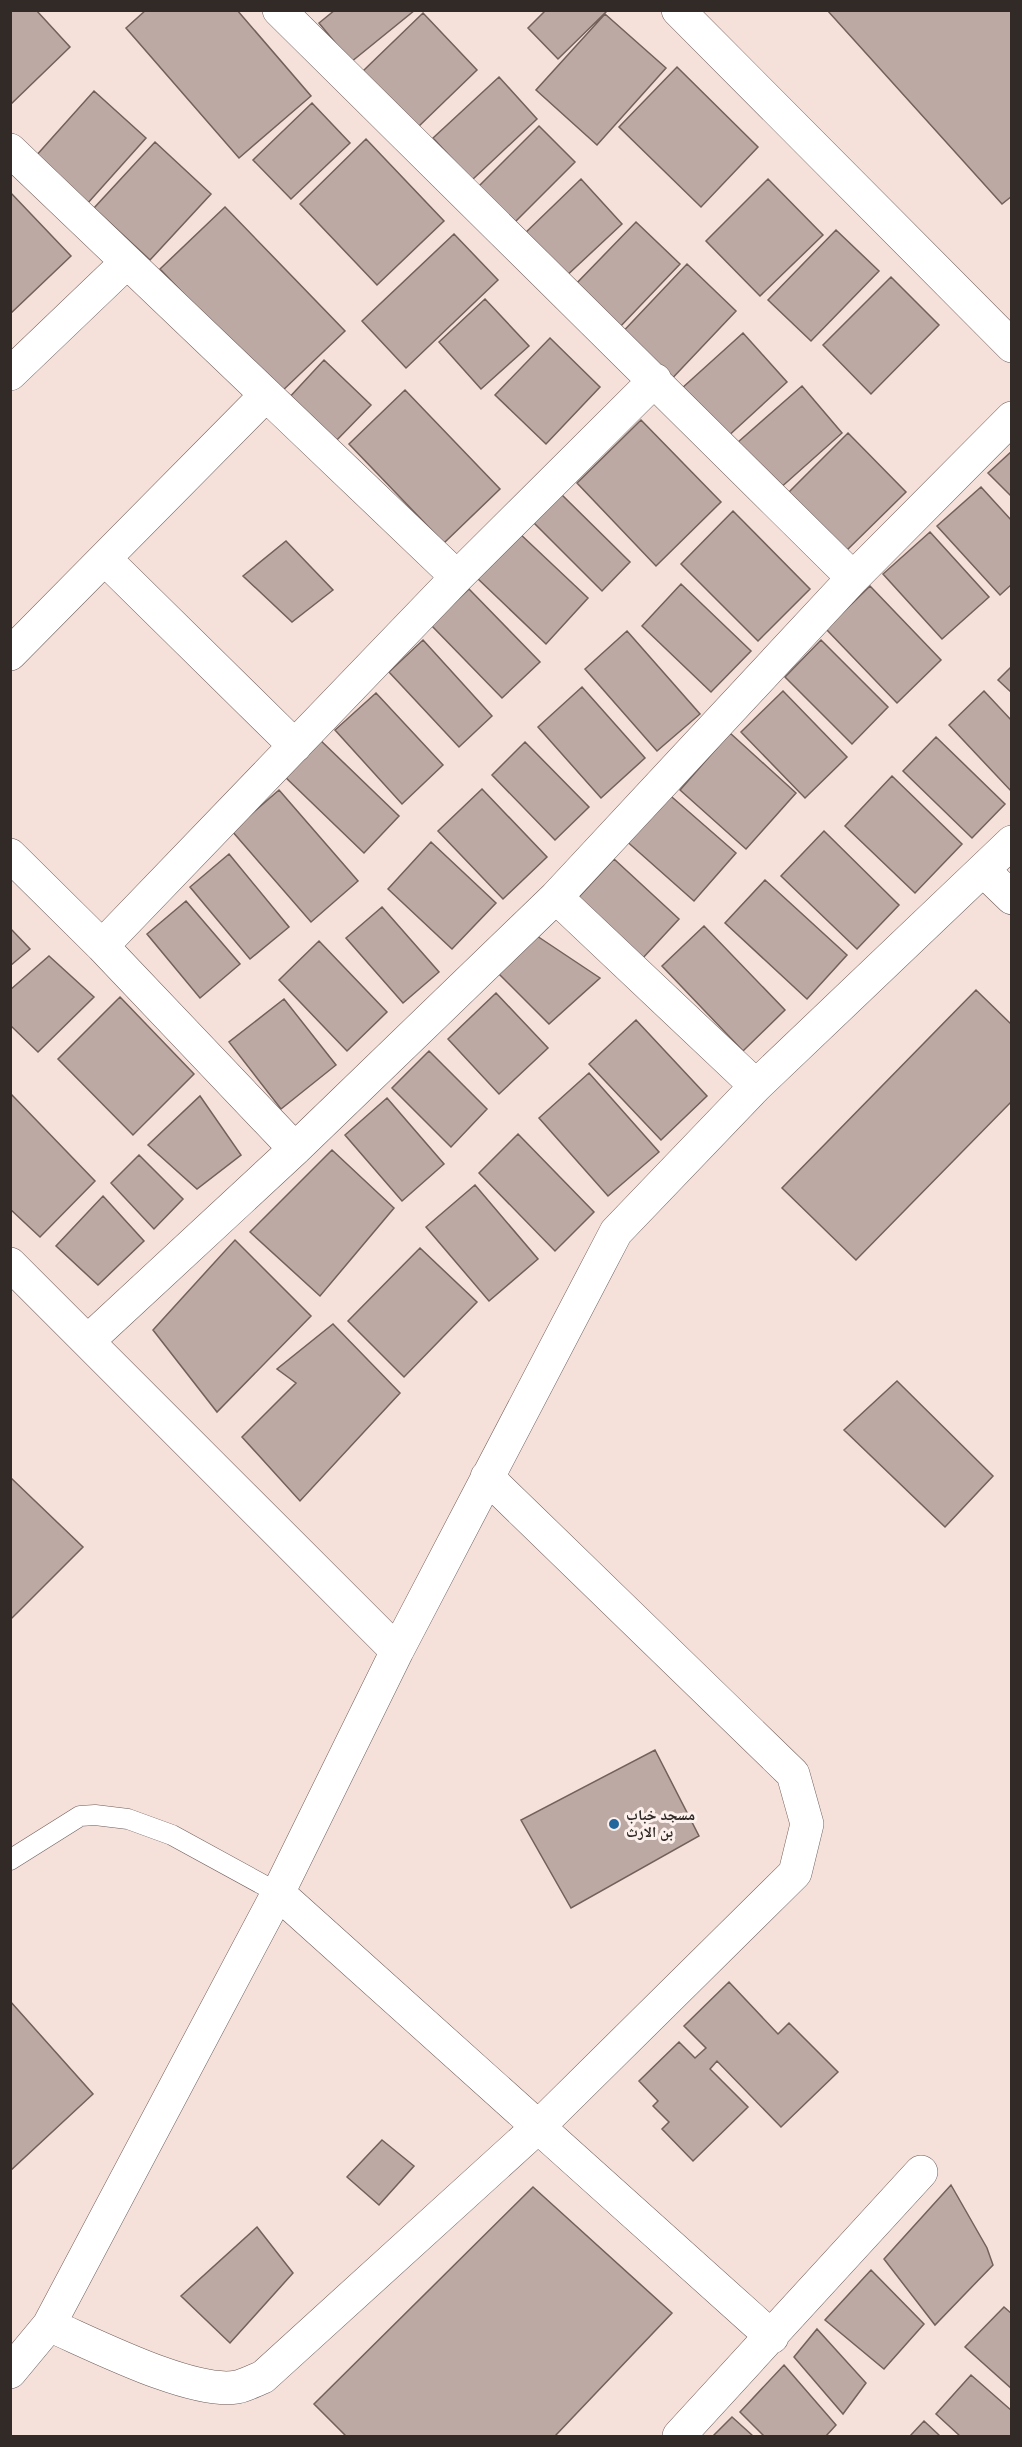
<svg xmlns="http://www.w3.org/2000/svg" width="1022" height="2447" font-family="'Open Sans','Noto Naskh Arabic',sans-serif">
<style>
.building{fill:#bda9a4;stroke:#72605b;stroke-width:1.5}
.lines{fill:none;stroke-linecap:round;stroke-linejoin:round}
.service-casing{stroke:#6f5d59;stroke-width:21}
.minor-casing{stroke:#6f5d59;stroke-width:34}
.service{stroke:#fff;stroke-width:20}
.minor{stroke:#fff;stroke-width:33}
.poi-dot{fill:#23689d;stroke:#fcf0ec;stroke-width:2}
.labels{text-anchor:middle;stroke-width:6;stroke-linejoin:round;paint-order:stroke}
.poi-label{font-size:15px;font-weight:bold;fill:#312a27;stroke:#fcf0ec;text-anchor:start}
</style>
<rect width="100%" height="100%" fill="#f5e0da"/>
<!-- building -->
<path class="building" d="M10,10H36L70,47L10,105Z
M146,10H237L311,96L239,158L126,28Z
M335,10H415L351,62L319,23Z
M546,10H608L558,59L528,28Z
M827,10H1012V196L1002,204Z
M423,13L477,70L417,128L363,71Z
M605,14L666,68L597,145L536,90Z
M677,67L758,147L701,207L619,127Z
M499,77L537,119L472,180L433,138Z
M94,91L146,138L87,204L35,157Z
M312,103L350,143L291,199L253,160Z
M539,126L575,162L510,227L474,191Z
M366,139L444,221L377,285L300,204Z
M155,142L211,194L150,260L94,208Z
M581,179L622,224L562,280L521,237Z
M768,179L823,235L760,296L706,241Z
M10,192L71,256L10,314Z
M225,207L345,331L279,394L160,269Z
M636,222L680,264L618,329L573,287Z
M836,230L879,271L811,341L768,300Z
M454,234L498,280L406,368L362,321Z
M687,264L736,311L665,386L616,339Z
M891,277L939,325L871,394L823,345Z
M485,299L529,346L481,389L439,342Z
M743,333L787,382L725,439L681,389Z
M550,338L600,387L546,444L495,395Z
M324,360L371,405L333,444L287,400Z
M802,386L842,433L778,490L737,443Z
M405,390L500,489L444,543L349,444Z
M641,420L721,502L656,566L577,483Z
M848,433L906,492L844,553L787,494Z
M1012,451V497L988,473Z
M981,487L1012,521V584L1000,595L937,526Z
M560,493L630,562L602,591L533,522Z
M733,511L810,589L758,641L681,564Z
M518,532L588,598L546,644L476,577Z
M930,532L989,597L942,639L883,574Z
M286,541L333,590L292,622L243,576Z
M681,584L751,651L711,692L642,626Z
M870,586L941,660L897,703L826,629Z
M469,589L540,662L502,698L431,625Z
M627,631L700,714L657,751L585,669Z
M423,640L492,716L459,747L389,672Z
M821,640L888,707L852,744L785,677Z
M1012,666V693L998,680Z
M582,687L645,758L601,798L538,727Z
M783,691L847,757L805,798L741,732Z
M984,691L1012,721L1011,791L949,725Z
M376,693L443,765L402,804L335,730Z
M730,733L796,793L746,849L680,790Z
M317,737L399,816L364,853L282,774Z
M936,737L1005,804L972,838L903,771Z
M525,742L589,807L555,840L492,775Z
M892,776L962,844L915,893L845,826Z
M482,789L547,857L503,899L438,831Z
M279,790L358,881L311,922L232,831Z
M665,791L736,853L694,901L623,838Z
M824,831L899,905L857,949L781,876Z
M431,842L496,903L452,949L388,889Z
M229,854L289,927L250,959L190,887Z
M614,859L679,919L642,959L577,899Z
M765,880L847,955L807,999L725,923Z
M186,901L240,964L200,998L147,934Z
M382,907L439,972L403,1003L346,938Z
M704,926L785,1010L743,1051L662,966Z
M10,928L30,949L10,966Z
M537,936L600,978L549,1024L497,972Z
M319,941L387,1012L347,1051L279,980Z
M49,956L94,997L38,1052L10,1025V990Z
M976,990L1012,1025V1101L856,1260L782,1188Z
M496,993L548,1048L499,1094L448,1039Z
M120,997L194,1074L133,1135L58,1059Z
M284,999L336,1065L281,1109L229,1042Z
M636,1020L707,1096L661,1140L589,1064Z
M429,1051L487,1109L451,1147L392,1088Z
M589,1073L659,1152L608,1196L539,1118Z
M12,1095L95,1181L40,1237L10,1209V1097Z
M200,1096L241,1155L197,1189L148,1145Z
M387,1098L444,1164L402,1201L345,1135Z
M518,1134L594,1212L555,1251L479,1173Z
M332,1150L394,1208L320,1296L250,1232Z
M139,1155L183,1199L154,1229L111,1183Z
M475,1185L538,1259L489,1301L426,1227Z
M103,1196L144,1241L98,1285L56,1246Z
M235,1240L311,1316L217,1412L153,1330Z
M420,1248L477,1302L404,1377L348,1321Z
M333,1324L400,1393L300,1501L242,1437L296,1383L277,1369Z
M897,1381L993,1476L945,1527L844,1430Z
M10,1477L83,1547L10,1620Z
M655,1750L699,1836L571,1908L521,1820Z
M729,1982L778,2034L789,2023L838,2072L781,2127L717,2061L710,2069L748,2107L693,2161L662,2129L669,2122L653,2106L658,2101L639,2081L679,2042L695,2058L706,2048L684,2026Z
M10,2001L93,2094L10,2171Z
M382,2140L414,2166L379,2205L347,2177Z
M951,2185L987,2248L993,2265L935,2325L884,2259Z
M533,2187L672,2313L555,2436H346L314,2404Z
M257,2227L293,2273L230,2343L181,2296Z
M871,2270L924,2324L884,2369L825,2320Z
M1004,2307L1012,2314V2389L965,2347Z
M817,2329L866,2383L843,2414L794,2357Z
M784,2365L836,2425L826,2436H764L740,2412Z
M971,2375L1012,2411V2436H960L936,2414Z
M732,2417L753,2436H713Z
M924,2421L940,2436H910Z"/>
<g class="lines">
<!-- service casing -->
<g class="service-casing">
<path id="service" d="M10,1860L80,1816L95,1815L128,1819L172,1835L278,1893"/>
</g>
<!-- minor casing -->
<g class="minor-casing">
<path id="minor" d="M279,10L853,578
M678,10L1012,346
M10,150L457,577
M10,374L126,263
M105,559L295,746
M10,654L266,395
M10,855L102,946L295,1149
M983,870L1012,898
M556,897L756,1086
M102,946L457,577L655,380
M10,1264L397,1651
M88,1341L295,1149L556,897L853,578L1012,418
M278,1893L772,2337
M49,2325C93,2344 192,2395 237,2387C246,2385 255,2380 263,2377L539,2126L795,1873L807,1824L793,1774L487,1477
M10,2372L49,2325L278,1893L397,1651L616,1232L756,1086L1012,842
M679,2436L921,2172"/>
</g>
<!-- service -->
<use href="#service" class="service"/>
<!-- minor -->
<use href="#minor" class="minor"/>
</g>
<!-- markers -->
<circle class="poi-dot" cx="614" cy="1824" r="6"/>
<g class="labels">
<!-- poi labels -->
<g class="poi-label">
<text x="626" y="1820">مسجد خباب<tspan x="626" dy="17">بن الارث</tspan></text>
</g>
</g>
<!-- border -->
<rect width="1022" height="2447" fill="none" stroke="#312a27" stroke-width="24"/>
</svg>
